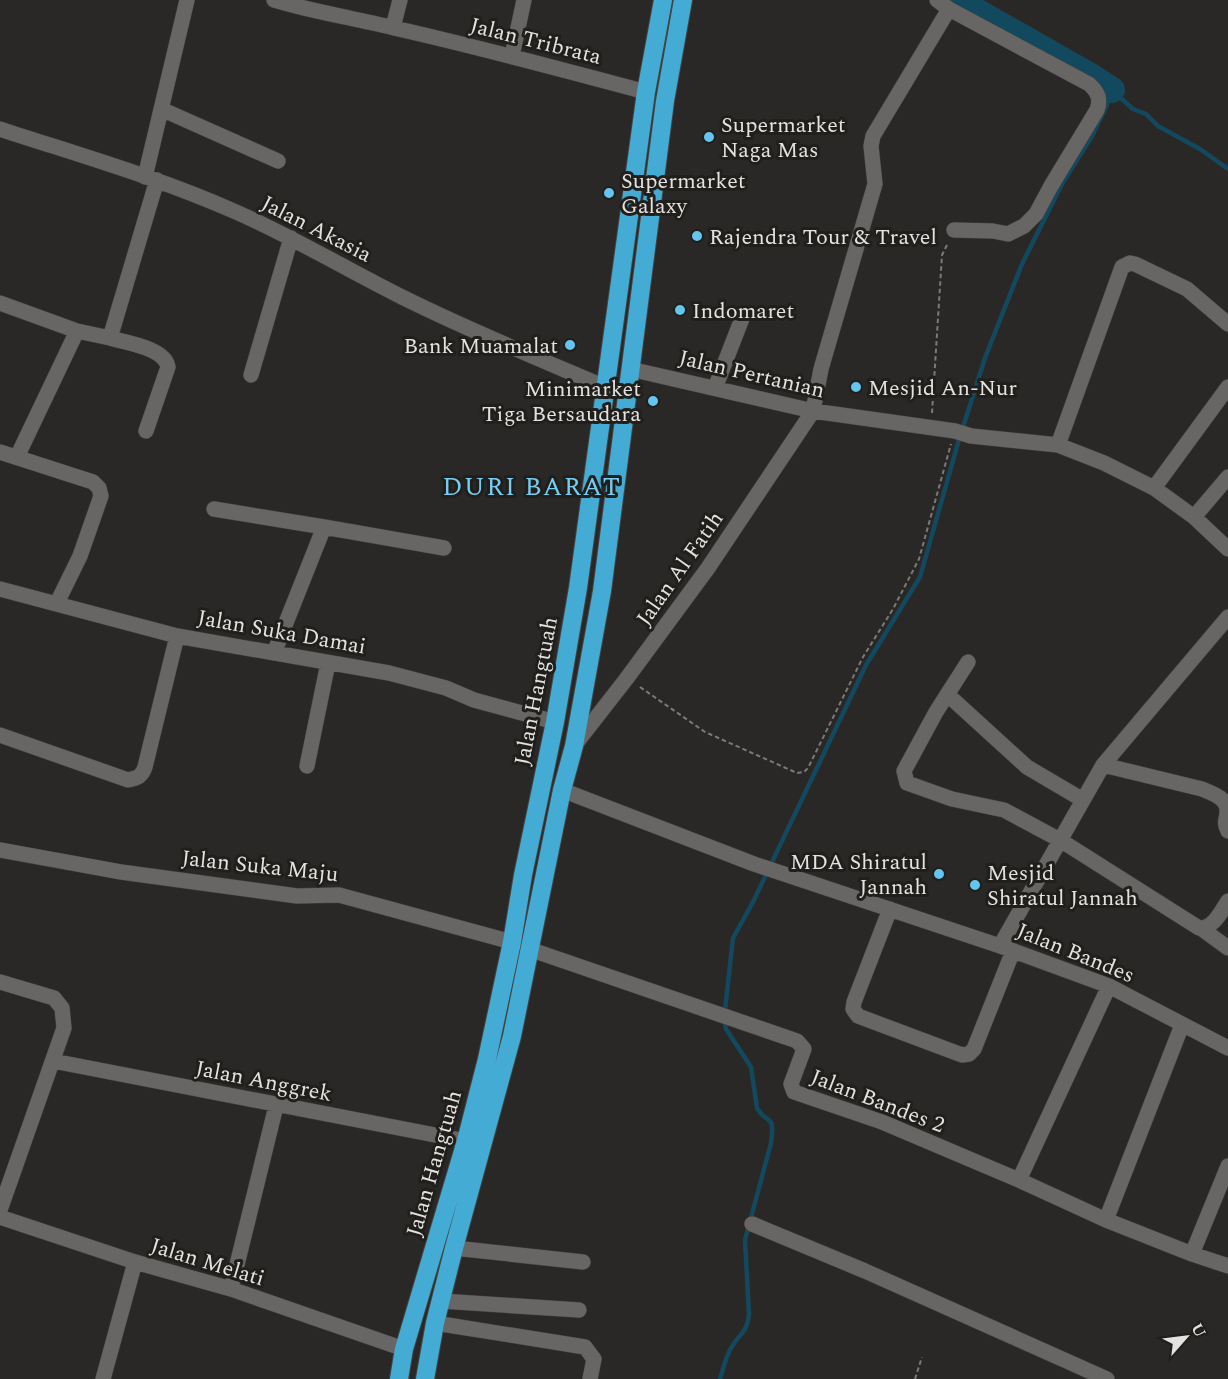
<svg xmlns="http://www.w3.org/2000/svg" width="1228" height="1379" font-family="Spectral,serif">
<style>
.lines{fill:none;stroke-linecap:round;stroke-linejoin:round}
.stream{stroke:#13495e;stroke-width:4.5}
.river{stroke:#13495e;stroke-width:26}
.minor-casing{stroke:#444341;stroke-width:16}
.highway-casing{stroke:#444341;stroke-width:20}
.path{stroke:#7b7a78;stroke-width:2;stroke-dasharray:4.5 3;stroke-linecap:butt}
.minor{stroke:#686664;stroke-width:15}
.highway{stroke:#44abd5;stroke-width:18}
.poi-dot{fill:#64c5ee;stroke:#201f1c;stroke-width:2}
.labels{text-anchor:middle;stroke-width:6;stroke-linejoin:round;paint-order:stroke}
.street-label{font-size:22px;fill:#e3e2e1;stroke:#201f1c}
.poi-label{font-size:22px;fill:#e3e2e1;stroke:#201f1c;text-anchor:start}
.quarter-label{font-size:26px;letter-spacing:1.5px;fill:#76cdf3;stroke:#201f1c}
</style>
<rect width="100%" height="100%" fill="#2a2826"/>
<g class="lines">
<!-- stream -->
<path class="stream" d="M1112,90L1133,109L1146,114L1158,126L1200,149L1228,169
M720,1379C723,1370 725,1360 729,1352C736,1336 748,1333 749,1314L745,1240L771,1143C775,1111 768,1127 757,1108L751,1067L726,1029L724,1019L733,938L753,902L866,665L920,577L958,443L985,358L1022,264L1062,184L1092,136L1106,107L1112,90"/>
<!-- river -->
<path class="river" d="M957,0L1089,75L1112,90"/>
<!-- minor casing -->
<g class="minor-casing">
<path id="minor" d="M274,0C314,12 354,18 394,28C479,47 563,70 646,92
M937,0L949,9L1089,84C1098,92 1101,99 1097,110L1051,186L1036,214L1024,226L1008,234L993,231L954,230
M393,27L400,0
M512,56L524,0
M161,109L278,161
M0,129C79,155 160,178 236,212C293,237 346,269 402,297C468,330 537,358 605,387
M145,177L187,0
M0,303L77,331L110,338L157,180
M110,338C127,343 165,348 168,367L146,431
M630,369L813,411L955,431L971,436L1058,445L1104,463L1154,488L1194,517L1228,549
M251,375L291,238
M715,388L743,316
M1058,445L1122,267L1130,263L1135,264L1187,289L1228,324
M0,452L93,482L99,488L101,496L80,556L57,603
M17,457L77,331
M1154,488L1228,387
M214,509L324,527
M1194,517L1228,477
M0,589L177,636L389,673L446,688L474,700L555,722
M274,653L324,527L444,548
M968,662L936,712L904,771L907,783L952,799L1004,810L1060,840L1199,928C1213,929 1221,912 1228,901
M948,695L1027,767L1083,800
M0,735L128,780C138,778 142,776 145,767L177,636
M574,746L627,678L708,568L813,411L821,369L875,184L871,146L873,136L949,9
M1103,765L1202,789C1211,793 1228,798 1227,811C1227,820 1223,822 1228,831
M307,766L328,663
M562,790L754,864L1000,946L1109,986L1228,1048
M0,850L121,872L297,896L339,895L512,942
M890,909L854,1002L853,1009L858,1016L962,1055L969,1054L974,1049L1013,951
M1202,929L1228,948
M1000,946L1103,765L1228,617
M529,949L797,1041L804,1049L791,1084L794,1092L882,1122L1019,1180L1106,1220L1192,1254L1228,1266
M0,982L54,998L62,1008L64,1028L0,1210
M53,1061L466,1141
M1019,1180L1109,986
M0,1217L135,1262L231,1289L404,1349
M1106,1220L1182,1025
M752,1224L865,1271L1107,1379
M454,1248L583,1262
M1192,1254L1228,1166
M231,1289L276,1106
M441,1301L579,1310
M435,1323L585,1347L594,1359L590,1379
M103,1379L135,1262"/>
</g>
<!-- highway casing -->
<g class="highway-casing">
<path id="highway" d="M399,1379L404,1349L466,1141L487,1059L512,942L523,875L555,722L578,588L646,92L663,0
M425,1379L435,1323L454,1248L512,1036L562,790L574,746L602,591L665,101L683,0"/>
</g>
<!-- path -->
<path class="path" d="M932,413L942,255L948,243
M640,687L705,732L797,773L804,772L808,768L863,657L893,609L919,559L951,444
M915,1379L922,1357"/>
<!-- minor -->
<use href="#minor" class="minor"/>
<!-- highway -->
<use href="#highway" class="highway"/>
</g>
<!-- markers -->
<g class="poi-dot">
<circle cx="709" cy="137" r="6"/>
<circle cx="609" cy="193" r="6"/>
<circle cx="697" cy="236" r="6"/>
<circle cx="680" cy="310" r="6"/>
<circle cx="570" cy="345" r="6"/>
<circle cx="856" cy="387" r="6"/>
<circle cx="653" cy="401" r="6"/>
<circle cx="939" cy="874" r="6"/>
<circle cx="975" cy="885" r="6"/>
</g>
<g class="labels">
<!-- street labels -->
<g class="street-label">
<text transform="translate(536 40) rotate(14)" y="8">Jalan Tribrata</text>
<text transform="translate(317 228) rotate(27)" y="8">Jalan Akasia</text>
<text transform="translate(752 373) rotate(13)" y="8">Jalan Pertanian</text>
<text transform="translate(679 568) rotate(-55)" y="8">Jalan Al Fatih</text>
<text transform="translate(282 631) rotate(10)" y="8">Jalan Suka Damai</text>
<text transform="translate(535 691) rotate(-79)" y="8">Jalan Hangtuah</text>
<text transform="translate(260 865) rotate(6)" y="8">Jalan Suka Maju</text>
<text transform="translate(1076 952) rotate(22)" y="8">Jalan Bandes</text>
<text transform="translate(264 1080) rotate(11)" y="8">Jalan Anggrek</text>
<text transform="translate(878 1100) rotate(21)" y="8">Jalan Bandes 2</text>
<text transform="translate(433 1163) rotate(-74)" y="8">Jalan Hangtuah</text>
<text transform="translate(208 1261) rotate(17)" y="8">Jalan Melati</text>
</g>
<!-- poi labels -->
<g class="poi-label">
<text x="721" y="132">Supermarket<tspan x="721" dy="25">Naga Mas</tspan></text>
<text x="621" y="188">Supermarket<tspan x="621" dy="25">Galaxy</tspan></text>
<text x="709" y="244">Rajendra Tour &amp; Travel</text>
<text x="692" y="318">Indomaret</text>
<text x="558" y="353" text-anchor="end">Bank Muamalat</text>
<text x="868" y="395">Mesjid An-Nur</text>
<text x="641" y="396" text-anchor="end">Minimarket<tspan x="641" dy="25">Tiga Bersaudara</tspan></text>
<text x="927" y="869" text-anchor="end">MDA Shiratul<tspan x="927" dy="25">Jannah</tspan></text>
<text x="987" y="880">Mesjid<tspan x="987" dy="25">Shiratul Jannah</tspan></text>
</g>
<!-- quarter labels -->
<g class="quarter-label">
<text x="532" y="495">DURI BARAT</text>
</g>
</g>
<!-- north arrow -->
<g transform="translate(1186 1337) rotate(62)" stroke="#201f1c" stroke-width="4.5" paint-order="stroke">
<path d="M0-4.5L10 22L0 15L-10 22Z" fill="#e3e2e1"/>
<text y="-9" font-size="16" font-weight="bold" text-anchor="middle" fill="#e3e2e1">U</text>
</g>
</svg>
